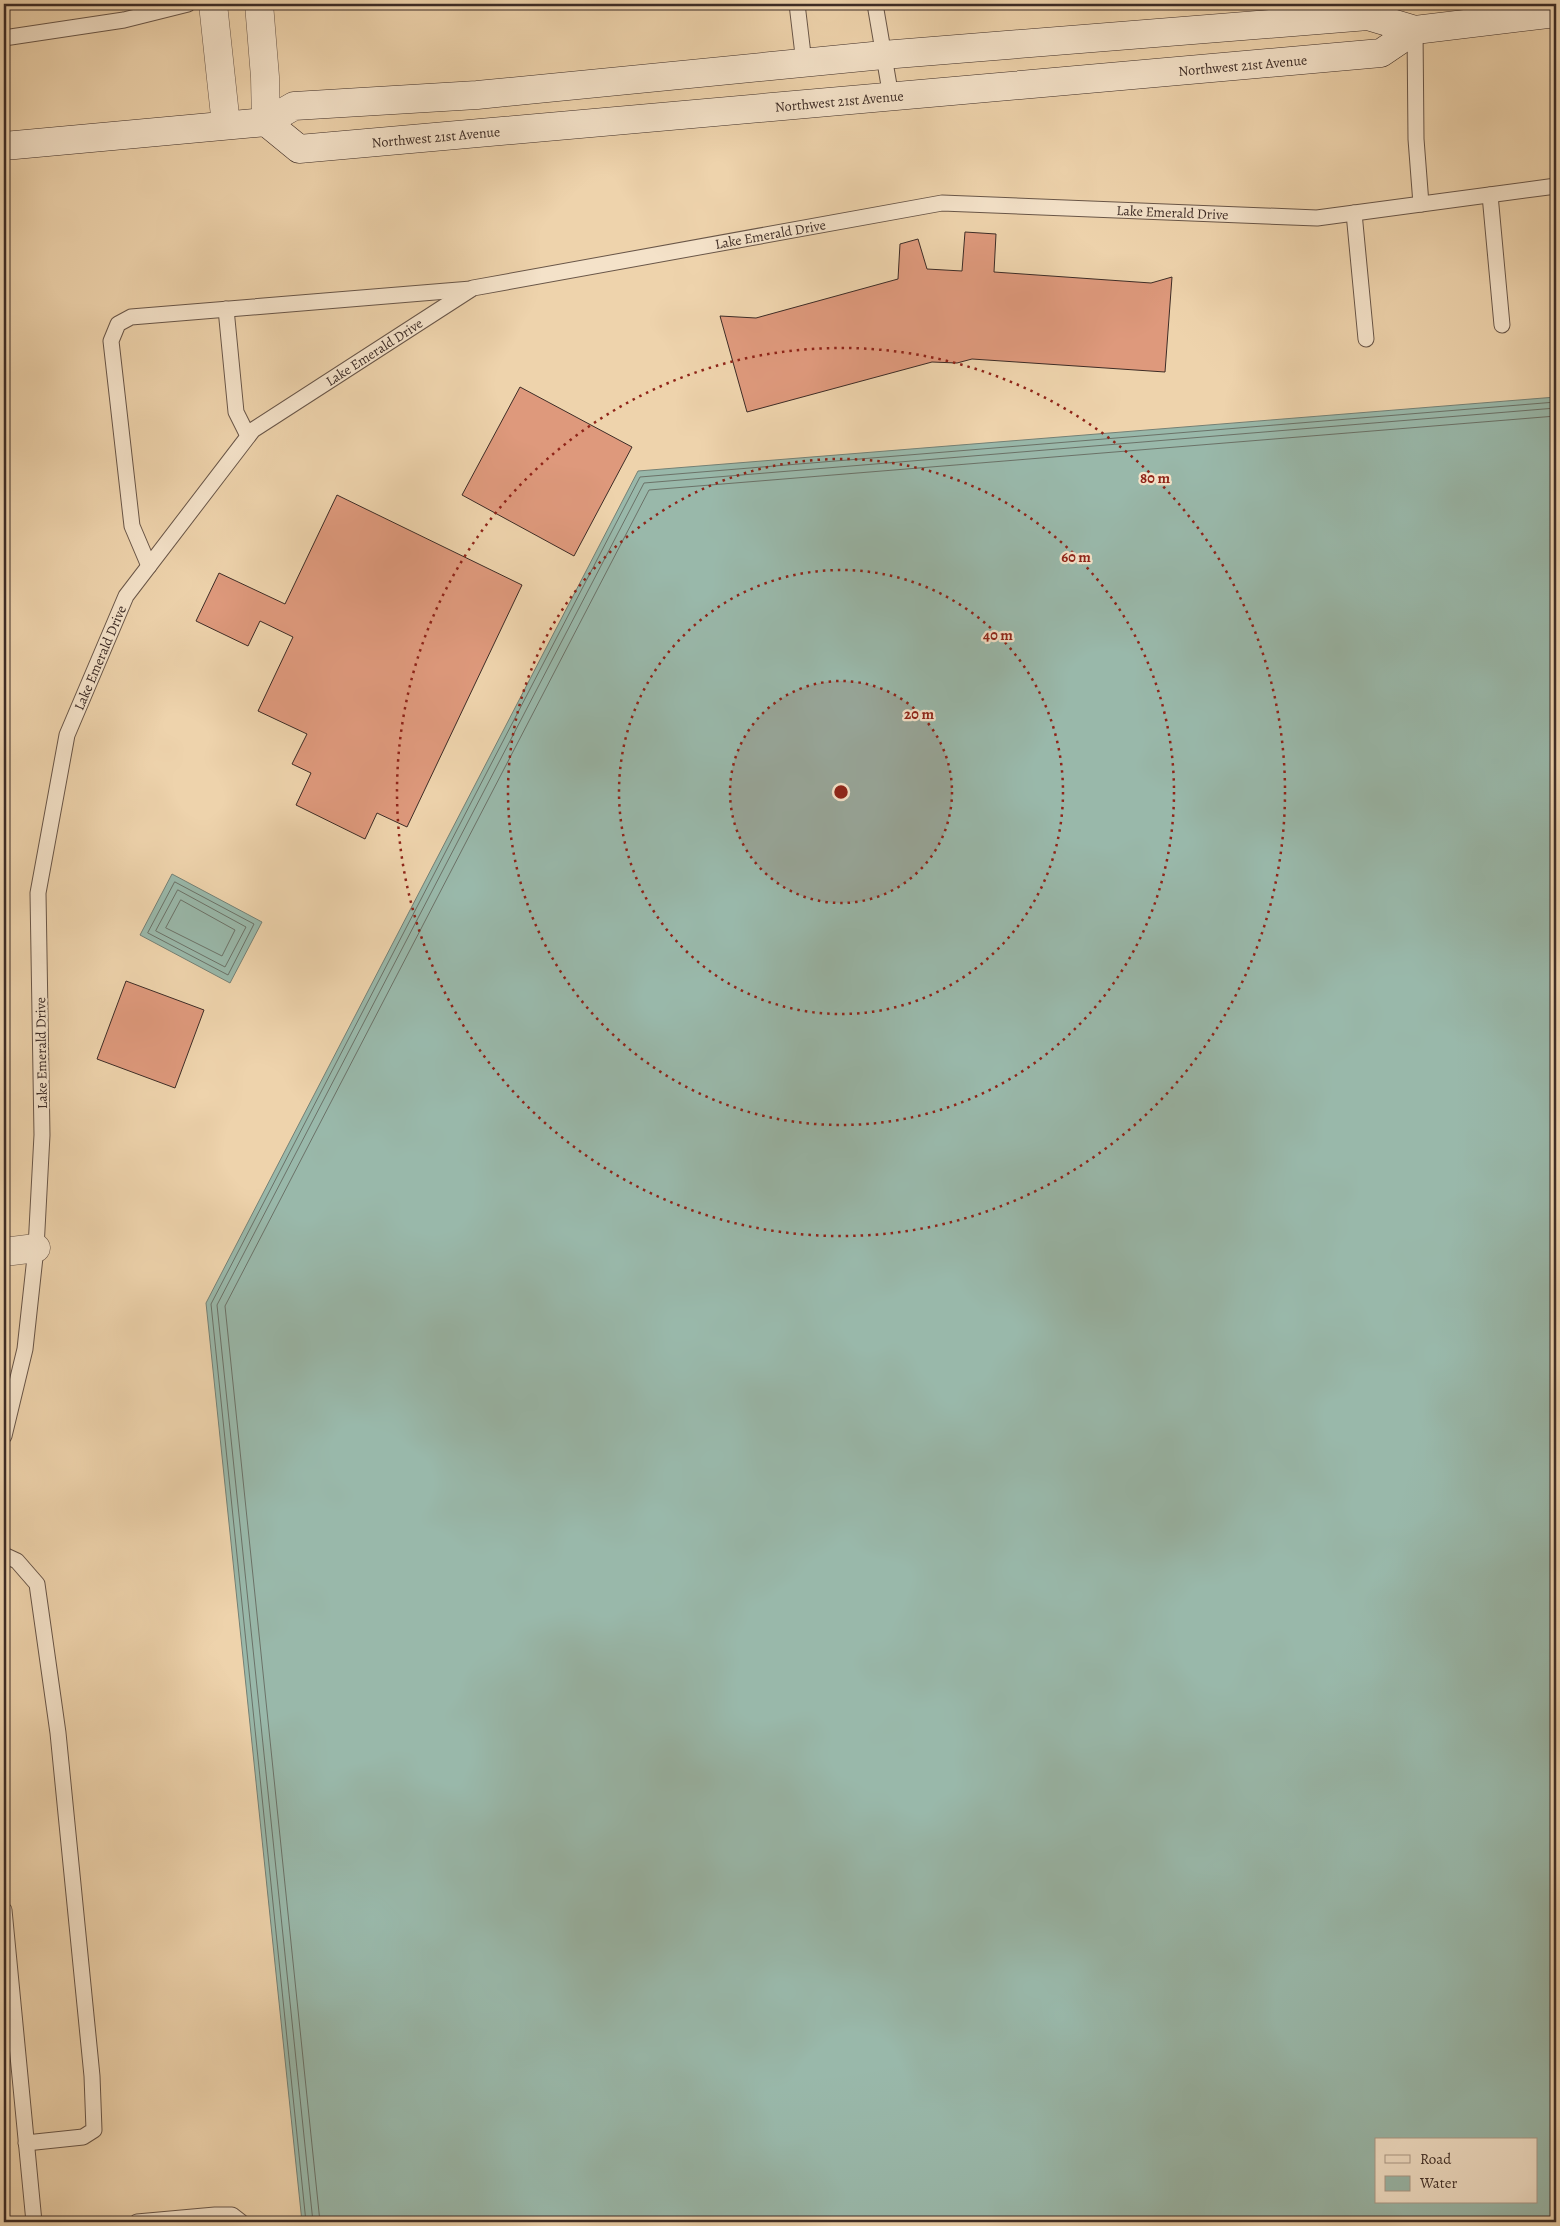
<svg xmlns="http://www.w3.org/2000/svg" width="1560" height="2226" font-family="Alegreya,serif">
<style>
.water{fill:#99b8aa;stroke:#748075;fill-rule:evenodd}
.lines{fill:none;stroke-linecap:round;stroke-linejoin:round}
.shore{stroke:#6b7268;stroke-width:1}
.building{fill:#de997c;stroke:#3d2c26}
.lane-casing{stroke:#695648;stroke-width:17}
.street-casing{stroke:#695648;stroke-width:29}
.secondary-casing{stroke:#3d2c26;stroke-width:29}
.lane{stroke:#f4e2c9;stroke-width:15}
.street{stroke:#f4e2c9;stroke-width:28}
.secondary{stroke:#f4e2c9;stroke-width:28}
.ring{fill:none;stroke:#8f2418;stroke-width:2.5;stroke-dasharray:2.5 5}
.labels{text-anchor:middle;stroke-width:4.5;stroke-linejoin:round;paint-order:stroke}
.street-label{font-size:14px;fill:#3d2c26;stroke:#f4e2c9}
.centre{fill:#8f2418;stroke:#f4e2c9;stroke-width:2.5}
.ring-label{font-size:15px;text-anchor:middle;font-weight:bold;fill:#8f2418;stroke:#f4e2c9;stroke-width:4.5;stroke-linejoin:round;paint-order:stroke}
</style>
<rect width="100%" height="100%" fill="#eed3ac"/>
<filter id="stains"><feTurbulence type="fractalNoise" baseFrequency=".004" numOctaves="4"/><feColorMatrix values="0 0 0 0 .2 0 0 0 0 .09 0 0 0 0 .02 0 0 0 .5 -.17"/></filter>
<radialGradient id="worn" r=".72"><stop offset=".6" stop-color="#630" stop-opacity="0"/><stop offset="1" stop-color="#630" stop-opacity=".3"/></radialGradient>
<!-- water -->
<path class="water" d="M1556,397V2222H302L206,1303L638,471ZM1376,2140H1536V2202H1376Z
M172,874L262,922L230,983L140,935Z"/>
<g class="lines">
<!-- shore -->
<path class="shore" d="M175,882L254,924L228,975L148,933Z
M178,890L246,927L225,967L156,931Z
M181,900L235,930L222,956L166,928Z
M306,2222L211,1304L640,477L1556,402
M313,2222L217,1305L644,483L1556,408
M320,2222L225,1306L649,490L1556,416"/>
</g>
<!-- building -->
<path class="building" d="M965,232L996,234L994,272L1151,283L1172,277L1165,372L972,359L957,363L932,362L747,412L720,316L756,318L898,279L900,244L918,239L927,269L962,271Z
M520,387L632,447L574,556L462,495Z
M337,495L522,585L407,827L377,813L365,839L296,805L311,773L292,764L307,734L258,711L293,637L260,621L248,646L196,621L219,573L285,604Z
M126,981L204,1010L175,1088L97,1059Z"/>
<g class="lines">
<!-- lane casing -->
<g class="lane-casing">
<g id="lane">
<path d="M797,4L804,63"/>
<path d="M875,4L891,97"/>
<path d="M1415,30L1416,139L1421,204"/>
<path d="M4,38L124,20L188,4"/>
<path d="M1490,195L1502,325"/>
<path d="M1354,213L1366,339"/>
<path d="M226,309L236,412L248,436"/>
<path d="M149,566L132,526L111,341L118,324L131,317L471,289"/>
<path id="s1" d="M4,1436L25,1349L36,1248L42,1135L38,893L67,735L126,596L253,430L473,288L942,203L1317,218L1556,186"/>
<path d="M4,1555L17,1561L37,1584L58,1733L92,2076L94,2130L83,2137L26,2143"/>
<path d="M4,1910L34,2222"/>
<path d="M137,2222L215,2215H232L241,2222"/>
</g>
</g>
<!-- street casing -->
<g class="street-casing">
<path id="street" d="M213,4L226,125
M259,4L265,77L266,122
M4,1252L36,1248"/>
</g>
<!-- secondary casing -->
<g class="secondary-casing">
<g id="secondary">
<path id="s2" d="M266,122L299,149L1381,53L1415,30"/>
<path d="M4,146L266,122L294,106L477,95L883,55L1368,16L1415,30L1556,13"/>
</g>
</g>
<!-- lane -->
<use href="#lane" class="lane"/>
<!-- street -->
<use href="#street" class="street"/>
<!-- secondary -->
<use href="#secondary" class="secondary"/>
</g>
<!-- distance rings -->
<circle cx="841" cy="792" r="111" fill="#8f2418" fill-opacity=".12"/>
<g class="ring">
<circle cx="841" cy="792" r="111"/>
<circle cx="841" cy="792" r="222"/>
<circle cx="841" cy="792" r="333"/>
<circle cx="841" cy="792" r="444"/>
</g>
<g class="labels">
<!-- street labels -->
<g class="street-label">
<text dy="5" stroke="none"><textPath href="#s2" startOffset="990">Northwest 21st Avenue</textPath></text>
<text dy="5" stroke="none"><textPath href="#s2" startOffset="585">Northwest 21st Avenue</textPath></text>
<text dy="5" stroke="none"><textPath href="#s2" startOffset="180">Northwest 21st Avenue</textPath></text>
<text dy="5" stroke="none"><textPath href="#s1" startOffset="2036">Lake Emerald Drive</textPath></text>
<text dy="5" stroke="none"><textPath href="#s1" startOffset="1631">Lake Emerald Drive</textPath></text>
<text dy="5" stroke="none"><textPath href="#s1" startOffset="1211">Lake Emerald Drive</textPath></text>
<text dy="5" stroke="none"><textPath href="#s1" startOffset="791">Lake Emerald Drive</textPath></text>
<text transform="translate(41 1053) rotate(-91)" y="5">Lake Emerald Drive</text>
</g>
</g>
<circle cx="841" cy="792" r="8" class="centre"/>
<g class="ring-label">
<text x="1155" y="483">80 m</text>
<text x="1076" y="562">60 m</text>
<text x="998" y="640">40 m</text>
<text x="919" y="719">20 m</text>
</g>
<!-- margin -->
<rect width="1560" height="2226" fill="none" stroke="#eed3ac" stroke-width="20"/>
<rect x="5" y="5" width="1550" height="2216" fill="none" stroke="#3d2c26" stroke-width="2.5"/>
<rect x="10" y="10" width="1540" height="2206" fill="none" stroke="#3d2c26"/>
<!-- legend -->
<rect x="1375" y="2138" width="162" height="65" fill="#f4e2c9" stroke="#ab9988"/>
<rect x="1385" y="2155" width="25" height="8" fill="#f4e2c9" stroke="#ab9988"/>
<text x="1420" y="2164" font-size="15" fill="#3d2c26">Road</text>
<rect x="1385" y="2176" width="25" height="15" fill="#99b8aa" stroke="#ab9988"/>
<text x="1420" y="2188" font-size="15" fill="#3d2c26">Water</text>
<rect width="100%" height="100%" filter="url(#stains)"/>
<rect width="100%" height="100%" fill="url(#worn)"/>
</svg>
